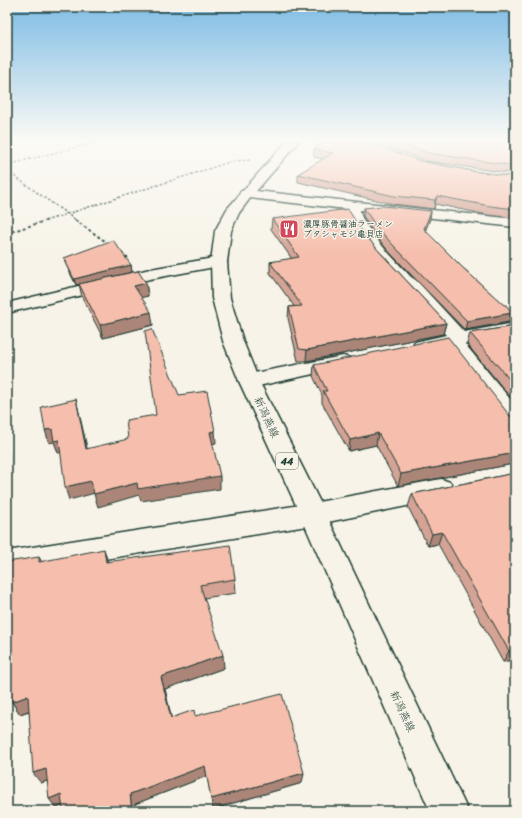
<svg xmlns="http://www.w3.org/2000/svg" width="522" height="818" font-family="Sriracha,'Klee One',sans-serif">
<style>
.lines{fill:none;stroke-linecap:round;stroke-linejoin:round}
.minor-casing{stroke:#1f3d34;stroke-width:3}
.primary-casing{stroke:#1f3d34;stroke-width:3}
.path-far1{stroke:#1f3d34;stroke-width:1.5;stroke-dasharray:2.5 2;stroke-linecap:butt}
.path{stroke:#1f3d34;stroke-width:2;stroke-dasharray:3 2.5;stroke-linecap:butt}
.minor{fill:#f7f3e8;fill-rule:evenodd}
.primary{fill:#f7f3e8;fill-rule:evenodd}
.wall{fill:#d4a395;stroke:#1f3d34}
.shaded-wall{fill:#ac8579;stroke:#1f3d34}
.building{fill:#f6bead;stroke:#1f3d34}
.labels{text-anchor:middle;stroke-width:3;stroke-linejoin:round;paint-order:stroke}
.far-poi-label{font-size:9px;font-weight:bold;fill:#1f3d34;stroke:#f7f3e8;text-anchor:start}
.shield{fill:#f7f3e8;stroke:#60746a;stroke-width:1}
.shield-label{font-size:10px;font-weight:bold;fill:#1f3d34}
.street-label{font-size:11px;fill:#1f3d34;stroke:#f7f3e8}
</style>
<rect width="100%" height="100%" fill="#f7f3e8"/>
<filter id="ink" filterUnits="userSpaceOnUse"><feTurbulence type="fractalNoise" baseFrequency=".025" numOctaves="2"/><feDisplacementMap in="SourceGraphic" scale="8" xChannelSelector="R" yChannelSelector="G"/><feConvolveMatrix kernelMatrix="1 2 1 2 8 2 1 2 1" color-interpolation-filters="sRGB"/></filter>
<g filter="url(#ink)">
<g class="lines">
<!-- minor casing -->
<g class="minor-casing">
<path id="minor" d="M246,190L515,219V227L360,210C359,224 401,266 411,277L417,281L464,332L515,323V335L465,344L515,405V428L507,426L447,347L422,352L415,350L412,346L415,342L446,335L405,289L399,285C388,271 343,224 346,209L241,197L239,194L241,191Z
M219,257L225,259L227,262L225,265L150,279L7,313V303L150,269Z
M343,356L350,358L353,362L350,366L249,388L242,386L239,381L242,376L249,374Z
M441,479L450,482L454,489L450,496L441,499L313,525L7,575V551L313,503Z"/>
</g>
<!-- primary casing -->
<g class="primary-casing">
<path id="primary" d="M287,141H299L251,197L239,213L231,231L227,262L230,298L243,341L259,381L326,514L468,811H430L300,514L239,381L223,341L212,298L211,262L215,231L227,209Z"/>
</g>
<!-- path-far1 -->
<path class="path-far1" d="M7,165L101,141
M7,171L77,221
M45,221L233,161L250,160"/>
<!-- path -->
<path class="path" d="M75,220L109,244
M7,233L48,220
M121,253L130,259"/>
<!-- minor -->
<use href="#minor" class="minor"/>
<!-- primary -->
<use href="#primary" class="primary"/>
</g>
<!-- wall -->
<path class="wall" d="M373,141H515V174L426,161Z
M319,142L473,171L515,177V218L488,215L435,204L434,209L393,204L298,182V174L324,159L314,157V149L319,146Z
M364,208L431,211L430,219L425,230L463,268L512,313L509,322L465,330L391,254L374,234L363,216Z
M272,219L359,227L377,249L446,323L443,334L306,361H298L288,318L289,307L294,306L270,273V262L292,259L271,229Z
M64,258L131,265L132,272L146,283L148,296L141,297L153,325L103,338L82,297L79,284L76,285L66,265Z
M515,326V403L467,344L470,333Z
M314,365L515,417V460L513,464L398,486L376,445L349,451L322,403V395L313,376Z
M515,473V659L503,662L438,544L428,546L408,507L412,494Z
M39,557L42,562H108L235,579L236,593L204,598L224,668L165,689L171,718L195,716L302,783L213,809L207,776L135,804L62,806L56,808L47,781L41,783L29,711L20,714L12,702L11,690L7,691Z"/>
<!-- shaded-wall -->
<path class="shaded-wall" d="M437,196L435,204L434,209L435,200Z
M431,211L430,219L423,237L424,229Z
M131,265L132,272L76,285L74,279Z
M146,283L148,296L136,299L134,286Z
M151,312L153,325L103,338L100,325Z
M512,313L509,322L465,330L467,321Z
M446,323L443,334L306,361L307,350Z
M76,399L79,412L90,461L86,449Z
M52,429L59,440L63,452L58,453L54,442L49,443L45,430Z
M215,431L216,443L211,444L210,432Z
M378,433L376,445L349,451L350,440Z
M7,448L9,453V510H7Z
M515,453V460L513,464L398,486L401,474Z
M220,476V489L141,501L139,495L98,507L94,494L137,483Z
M91,481L95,493L69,500L65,487Z
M442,532L438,544L428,546L432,534Z
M104,549L108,562H106Z
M515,649V659L503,662L509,651Z
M223,655L224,668L165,689L174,730L161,677Z
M7,677H9L17,689L7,691Z
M28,696L36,708L20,714L12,702Z
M205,766L207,776L135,804L136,811H132L130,794Z
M46,769L53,779L41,783L33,773Z
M304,773L302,783L213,809L211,799Z
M61,794L69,803L56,808L49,799Z"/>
<!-- building -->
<path class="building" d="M322,141H366L420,161L473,171L515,177V209L490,206L437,196L435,200L394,196L298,174L333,153L314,149L322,143L319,142Z
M395,141H515V166L428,153Z
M383,206L431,211L424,229L463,268L504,305H506L512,313L467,321L393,245L375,225L364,208Z
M348,209L359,227L377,249L446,323L307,350L299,349L289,307L302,306L270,262L299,257L272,219Z
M113,240L131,265L74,279L64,258Z
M138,271L146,283L134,286L151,312L100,325L79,284Z
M515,326V386L470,333Z
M152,329L179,395L207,391L215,431L210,432L220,476L138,489L137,483L94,494L91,481L65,487L59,440L54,441L52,429L45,430L41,407L76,399L86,449L128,439L126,420L156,415L145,331Z
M448,337L510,416L515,417V445H513L515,448V453L401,474L378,433L350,440L323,391H327L314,365Z
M515,473V649L509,651L442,532L432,534L412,494Z
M230,545L235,579L200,585L223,655L161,677L171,718L194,710L195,716L282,694L304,773L211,799L205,766L130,794L132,811H63L61,794L49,799L46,769L33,773L28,696L12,702L9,677H7V562L39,557V562L104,549L106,562Z"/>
</g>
<!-- sky -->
<linearGradient id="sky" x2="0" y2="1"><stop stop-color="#7ebce5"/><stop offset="0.55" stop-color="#fbfaf5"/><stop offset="1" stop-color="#fbfaf5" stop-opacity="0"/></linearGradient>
<rect width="522" height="255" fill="url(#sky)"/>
<!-- icons -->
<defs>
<g id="restaurant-square" transform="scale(1)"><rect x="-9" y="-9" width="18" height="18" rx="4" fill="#d1495b" stroke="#f7f3e8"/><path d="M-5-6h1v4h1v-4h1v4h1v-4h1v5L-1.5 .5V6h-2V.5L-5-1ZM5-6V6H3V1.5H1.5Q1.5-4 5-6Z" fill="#fff"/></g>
</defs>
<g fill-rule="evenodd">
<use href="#restaurant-square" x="289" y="229"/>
</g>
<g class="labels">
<!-- far-poi labels -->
<g class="far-poi-label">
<text x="303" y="227">濃厚豚骨醤油ラーメン<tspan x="303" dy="10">ブタシャモジ亀貝店</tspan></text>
</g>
<!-- shield labels -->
<rect class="shield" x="276" y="453" width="22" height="16" rx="3"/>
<g class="shield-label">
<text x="287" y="465">44</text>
</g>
<!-- street labels -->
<g class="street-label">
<text transform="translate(267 417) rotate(65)" y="4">新潟燕線</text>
<text transform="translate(403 711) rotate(65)" y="4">新潟燕線</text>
</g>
</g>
<!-- margin -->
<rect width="522" height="818" fill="none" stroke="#f7f3e8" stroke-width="24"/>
<rect x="12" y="12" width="498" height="794" fill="none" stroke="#1f3d34" stroke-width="1.5" filter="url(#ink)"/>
</svg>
